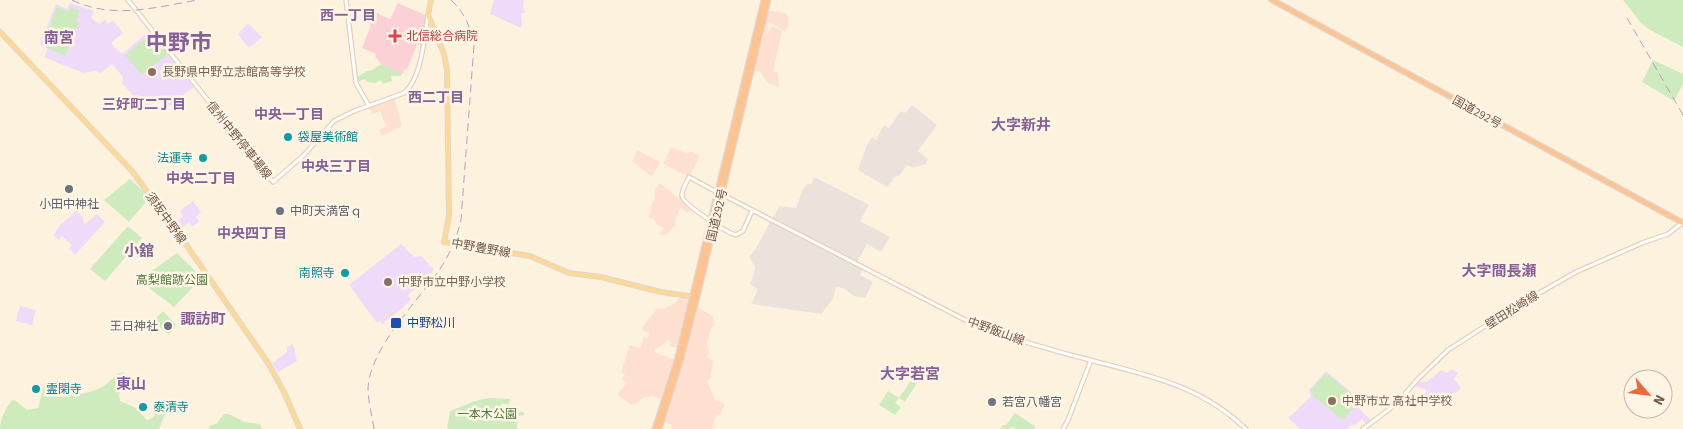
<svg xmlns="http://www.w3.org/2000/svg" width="1683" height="429" font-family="'Source Sans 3','Noto Sans JP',sans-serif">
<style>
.commercial{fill:#fee0d1}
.industrial{fill:#ebe3db}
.education{fill:#efdbf9}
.medical{fill:#fbd1d5}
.green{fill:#ceebbd}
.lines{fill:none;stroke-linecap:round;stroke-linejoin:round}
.secondary-casing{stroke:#e6cfb8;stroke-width:5.5}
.primary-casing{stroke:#ded7d3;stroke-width:6}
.trunk-casing{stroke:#ded7d3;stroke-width:7}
.secondary{stroke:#fff;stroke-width:3}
.primary{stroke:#ffd993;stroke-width:4}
.trunk{stroke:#fdc492;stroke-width:4.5}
.rail{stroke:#b49ec6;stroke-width:1;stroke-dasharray:8 5;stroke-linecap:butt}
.secondary-bridge-casing{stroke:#e6cfb8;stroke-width:5.5;stroke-linecap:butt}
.secondary-bridge{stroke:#fff;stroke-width:3}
.health-dot{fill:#e0444e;stroke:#fff5e5;stroke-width:2}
.education-dot{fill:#8d6e63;stroke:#fff5e5;stroke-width:2}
.culture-dot{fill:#0f9aa8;stroke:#fff5e5;stroke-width:2}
.worship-dot{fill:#6b7280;stroke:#fff5e5;stroke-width:2}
.transit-dot{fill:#1a4fb4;stroke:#fff5e5;stroke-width:2}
.labels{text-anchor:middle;stroke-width:5;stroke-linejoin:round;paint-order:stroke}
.health-label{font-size:12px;fill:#be3a42;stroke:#fff5e5;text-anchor:start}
.education-label{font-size:12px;fill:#785e54;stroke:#fff5e5;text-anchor:start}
.street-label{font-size:12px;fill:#745746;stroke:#fff5e5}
.culture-label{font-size:12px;fill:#0d838f;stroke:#fff5e5;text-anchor:start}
.worship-label{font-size:12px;fill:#5b616d;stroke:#fff5e5;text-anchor:start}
.park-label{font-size:12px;fill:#4e7a3d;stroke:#fff5e5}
.transit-label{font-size:12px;fill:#164399;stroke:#fff5e5;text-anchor:start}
.neighbourhood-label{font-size:14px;font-weight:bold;fill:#866198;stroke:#fff5e5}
.quarter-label{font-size:15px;font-weight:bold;fill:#866198;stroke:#fff5e5}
.town-label{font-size:22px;font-weight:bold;fill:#866198;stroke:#fff5e5}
</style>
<rect width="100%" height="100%" fill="#fdf2de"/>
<!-- commercial -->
<path class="commercial" d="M768,10L785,13L788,16L789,26L785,32L773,24L768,23L767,26L769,27L766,36L772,26L782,31L773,71L778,73L779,87L769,84L760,72L754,70Z
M394,97L402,126L382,136L379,130L386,126L380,111L372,114L369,106Z
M671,147L688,154L690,151L700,156L689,177L663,164Z
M637,150L660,162L652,177L632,161L634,159Z
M660,183L677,197L682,198L694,209L687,213L681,207L676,217L675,225L669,233L663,235L659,234L664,228L656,224L655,220L648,217L652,209L650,208L655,198V190Z
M681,295L692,297L678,348L670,346L671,342L668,340L662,346L656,348L654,352L675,360L661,399L653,396L643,398L634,405L630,404L617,394L627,383L622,379L625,374L621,372L630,345L640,348L643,341V337L648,338L649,333L643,330V326L655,312L656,308L662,309L667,307L675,303Z
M697,307L713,316L714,326L711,328L707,344L709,349L708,358L713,361L711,375L712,377L707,381L715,400L725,404L720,415L717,414L712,426L715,429H671L672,425L662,422L684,354Z"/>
<!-- industrial -->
<path class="industrial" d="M912,105L937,125L918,151L928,159L925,164L913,168L907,165L900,175L895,177L887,187L858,170L866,147L872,137L876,140L884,125L889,128L901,111L905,113Z
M814,177L869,205L860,221L890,237L881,252L867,244L856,264L863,268L860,275L873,282L865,298L854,296L843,288L836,287L833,299L824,310L822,314L751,304L758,289L750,284L754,274L755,267L749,257L755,250L771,220L780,206L796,208L803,189L808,183L811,185Z"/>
<!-- education -->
<path class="education" d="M494,0H524L523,6L525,13H521L522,25L521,28L490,14Z
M70,3L94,11L91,18L99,24L105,20L108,24L113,20L123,33L111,43L122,54L152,29L196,85L168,107L163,101L143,107L122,83L123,77L112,64L101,73L95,71L83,73L44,57L48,49L40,44L56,4L67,9Z
M248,23L262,37L249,48L238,34Z
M193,201L201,212L196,217L199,222L192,227L189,222L184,227L178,220L183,216L180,211Z
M76,211L83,217V221L85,224L97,214L105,222L75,255L69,249L72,245L62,236L59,240L53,235L60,225Z
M401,244L414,257L422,256L429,265L434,269L426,280L408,295L411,299L404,307L382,324L380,321L377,323L349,285Z
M20,306L36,310L32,325L16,321Z
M293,344L297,361L278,372L272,363L287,352V347Z
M1452,369L1458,373L1454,379L1461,388L1457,392L1453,393L1446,399L1442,396L1439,398L1437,396L1429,401L1426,397V389L1412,386L1416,382H1427L1441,370L1447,373Z
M1326,371L1358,398L1355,404L1372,422L1368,425L1362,419L1354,426L1351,425L1347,429H1300L1290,420L1288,417L1292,415L1311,396L1309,390Z"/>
<!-- medical -->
<path class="medical" d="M398,3L427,16L422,46L417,44L407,70L405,69L402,74L381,64L375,56L376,54L362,48L370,28V18H375L377,13L390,19Z"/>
<!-- green -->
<path class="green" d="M1623,0H1683V47L1650,30L1641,23Z
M57,7L68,11L71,7L80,11L76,21L79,22L65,56L49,49L43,44Z
M151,34L168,54L142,75L125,55Z
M1653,60L1683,74V84L1674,101L1642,82Z
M381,64L402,74L401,76H391L392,81L382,84L381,80L375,83L367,82L365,79L357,82V77L367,71H370Z
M130,179L150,197L129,222L104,200Z
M128,226L142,238L105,281L90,269Z
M177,253L202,278L174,307L149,288L151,285L143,277Z
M163,311L176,325L169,335L156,324V318Z
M123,372L127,375L119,395L120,401L134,407L147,420L152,418L160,409L164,411L165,414L159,429H0C0,420 6,407 12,400L16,401L27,410L38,408L45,382C50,388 58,395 65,396C74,396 97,391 104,386C111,381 115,374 123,372Z
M1326,373L1356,398L1353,403L1355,406L1343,420L1313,396L1311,390Z
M912,379L917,383L905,402L899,398L895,403L901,407L895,415L879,405L888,391L899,398Z
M489,398L510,399L509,404H501L503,411L524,412V415L518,416L517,429H447L450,411L475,401Z
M1015,413L1036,427L1034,429H1016L1012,427L1010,429H1000L1003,425H1006Z
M224,414H229L245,422L260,424L262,429H208L211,425L216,424Z"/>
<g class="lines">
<!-- secondary casing -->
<g class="secondary-casing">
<path id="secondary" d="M128,0L273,182L304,155L334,121L354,111L404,93C422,78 424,38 428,16
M346,0L356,83L369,106
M715,191L689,177C687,182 681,190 682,196C683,204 727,233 736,235L743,231L752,211
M727,197L973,324C1011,339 1051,350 1090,360C1150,376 1200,385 1246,429
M1063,429L1068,420L1091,360
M1363,429L1396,404L1418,379L1448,350L1513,308L1576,272L1642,243L1668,234L1682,223"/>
</g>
<!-- primary casing -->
<g class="primary-casing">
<path id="primary" d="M431,0L428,15L444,54L447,70L449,216L444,242L530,256L569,273L601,277L661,292L695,297
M0,32L132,171L187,246L268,363L284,392L300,429"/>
</g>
<!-- trunk casing -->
<g class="trunk-casing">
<path id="trunk" d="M1272,0L1683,223
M655,429L677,361L764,0
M659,429L680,362L697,297L768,0"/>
</g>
<!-- secondary -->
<use href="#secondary" class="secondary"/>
<!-- primary -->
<use href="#primary" class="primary"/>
<!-- trunk -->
<use href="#trunk" class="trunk"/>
<!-- rail -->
<path class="rail" d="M72,0C113,20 156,7 198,0
M1627,18L1683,115
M374,429C372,415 368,402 368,388C370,348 418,301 440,269C450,254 457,237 461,220L474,45C471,27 464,12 451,0"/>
<!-- secondary-bridge casing -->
<g class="secondary-bridge-casing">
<path id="secondary-bridge" d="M715,191L727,197"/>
</g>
<!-- secondary-bridge -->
<use href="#secondary-bridge" class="secondary-bridge"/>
</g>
<!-- markers -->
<path class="health-dot" d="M392.5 28.5h5v5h5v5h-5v5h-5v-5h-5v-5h5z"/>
<g class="education-dot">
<circle cx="152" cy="72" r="5"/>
<circle cx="388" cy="282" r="5"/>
<circle cx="1332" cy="401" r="5"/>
</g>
<g class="culture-dot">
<circle cx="288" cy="137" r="5"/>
<circle cx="203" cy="158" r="5"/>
<circle cx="345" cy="273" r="5"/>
<circle cx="36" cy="389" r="5"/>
<circle cx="143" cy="407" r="5"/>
</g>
<g class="worship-dot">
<circle cx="69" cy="189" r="5"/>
<circle cx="280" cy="211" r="5"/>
<circle cx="168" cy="326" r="5"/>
<circle cx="992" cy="402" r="5"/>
</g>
<rect class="transit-dot" x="390" y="317" width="12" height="12" rx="2.5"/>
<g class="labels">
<!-- health labels -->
<g class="health-label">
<text x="406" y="40">北信総合病院</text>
</g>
<!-- education labels -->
<g class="education-label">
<text x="162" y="76">長野県中野立志館高等学校</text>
<text x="398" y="286">中野市立中野小学校</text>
<text x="1342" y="405">中野市立 高社中学校</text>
</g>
<!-- street labels -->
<g class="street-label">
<text transform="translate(1477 112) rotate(29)" y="4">国道292号</text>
<text transform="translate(239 140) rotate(51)" y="4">信州中野停車場線</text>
<text transform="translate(717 215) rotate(-77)" y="4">国道292号</text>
<text transform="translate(166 218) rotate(54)" y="4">須坂中野線</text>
<text transform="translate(481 248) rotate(10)" y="4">中野豊野線</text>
<text transform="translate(1512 310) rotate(-32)" y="4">壁田松崎線</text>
<text transform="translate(996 331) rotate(20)" y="4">中野飯山線</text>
</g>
<!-- culture labels -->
<g class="culture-label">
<text x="298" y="141">袋屋美術館</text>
<text x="193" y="162" text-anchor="end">法運寺</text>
<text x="335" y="277" text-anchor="end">南照寺</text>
<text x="46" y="393">霊閑寺</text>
<text x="153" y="411">泰清寺</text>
</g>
<!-- worship labels -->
<g class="worship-label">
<text x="69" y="208" text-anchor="middle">小田中神社</text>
<text x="290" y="215">中町天満宮ｑ</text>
<text x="158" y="330" text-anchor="end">王日神社</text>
<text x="1002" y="406">若宮八幡宮</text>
</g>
<!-- park labels -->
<g class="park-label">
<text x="172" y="284">高梨館跡公園</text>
<text x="487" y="418">一本木公園</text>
</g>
<!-- transit labels -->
<g class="transit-label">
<text x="407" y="327">中野松川</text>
</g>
<!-- neighbourhood labels -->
<g class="neighbourhood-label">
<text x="348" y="20">西一丁目</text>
<text x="436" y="102">西二丁目</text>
<text x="144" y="109">三好町二丁目</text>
<text x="289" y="119">中央一丁目</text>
<text x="336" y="171">中央三丁目</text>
<text x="201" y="183">中央二丁目</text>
<text x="252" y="238">中央四丁目</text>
</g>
<!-- quarter labels -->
<g class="quarter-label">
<text x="59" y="43">南宮</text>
<text x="1021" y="130">大字新井</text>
<text x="139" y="256">小舘</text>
<text x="1499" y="276">大字間長瀬</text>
<text x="203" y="324">諏訪町</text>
<text x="910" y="379">大字若宮</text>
<text x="131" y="389">東山</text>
</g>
<!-- town labels -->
<g class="town-label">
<text x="179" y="50">中野市</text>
</g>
</g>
<!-- north arrow -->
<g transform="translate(1648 394) rotate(118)"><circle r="24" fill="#fff5e5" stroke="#c7b6a5"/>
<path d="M0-4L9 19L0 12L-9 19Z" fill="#ee683d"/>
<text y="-8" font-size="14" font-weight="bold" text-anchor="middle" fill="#745746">N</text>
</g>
</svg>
